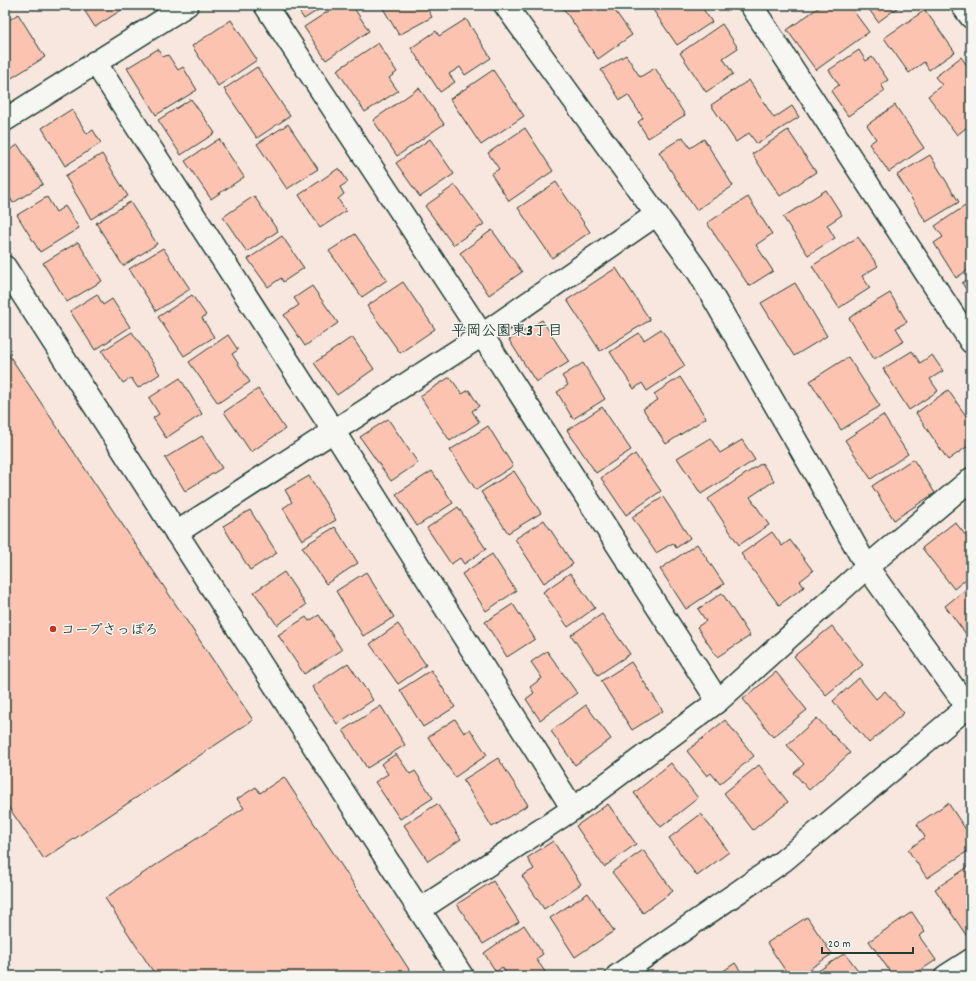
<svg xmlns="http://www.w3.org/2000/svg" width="976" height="981" font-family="Dekko,'Klee One',sans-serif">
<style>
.building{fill:#fcc3b1;stroke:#1f3d34}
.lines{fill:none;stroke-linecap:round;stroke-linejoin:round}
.minor-casing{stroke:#1f3d34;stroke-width:25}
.tertiary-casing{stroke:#1f3d34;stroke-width:25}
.minor{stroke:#f6f6f2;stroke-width:22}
.tertiary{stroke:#f6f6f2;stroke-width:22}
.poi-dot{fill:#c8321e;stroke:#f6f6f2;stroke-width:1.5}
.labels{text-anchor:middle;stroke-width:3;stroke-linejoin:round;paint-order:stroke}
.poi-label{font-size:14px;font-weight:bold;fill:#1f3d34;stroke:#f6f6f2;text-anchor:start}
.neighbourhood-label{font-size:15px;font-weight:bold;fill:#1f3d34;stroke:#f6f6f2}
</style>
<rect width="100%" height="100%" fill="#f8e7de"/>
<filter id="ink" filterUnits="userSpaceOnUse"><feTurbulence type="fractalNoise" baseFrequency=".025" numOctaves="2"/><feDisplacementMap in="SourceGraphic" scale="8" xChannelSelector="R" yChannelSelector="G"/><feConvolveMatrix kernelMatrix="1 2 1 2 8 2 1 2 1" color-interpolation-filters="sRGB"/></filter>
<g filter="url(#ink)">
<!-- building -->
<path class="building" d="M81,5H129L95,27Z
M295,5H326L304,19Z
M338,5H352L369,31L326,60L304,27Z
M381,5H425L432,17L399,35Z
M561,5H611L632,35L598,59Z
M654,5H702L701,6L712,22L677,45L651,7Z
M822,5H849L869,32L816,70L787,30Z
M866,5H901L878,22Z
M925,10L955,52L929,70L924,62L909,73L884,38Z
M18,14L45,57L10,79L5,70V23Z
M466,19L491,58L465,75L460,67L449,74L455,82L440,92L411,48L436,31L439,36Z
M231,20L257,60L218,86L192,46Z
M722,24L738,48L723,58L733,74L706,92L680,53Z
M378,43L397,72L389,78L398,91L365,112L337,70Z
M158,49L163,57L168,55L178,70L183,67L197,90L156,115L127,68Z
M859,50L866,61L872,57L888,80L881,84L885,91L848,116L831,91L839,85L829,70Z
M626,55L640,77L655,68L685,115L648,138L638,122L643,118L628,95L620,100L601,70Z
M961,57L971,71V124L957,135L928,96L942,85L935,77Z
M257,67L290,116L257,138L224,89Z
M493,70L524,116L481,145L450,99Z
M749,80L774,118L792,106L799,117L757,144L749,133L736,142L711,105Z
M419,88L444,124L397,156L373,120Z
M191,99L215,133L181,155L158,120Z
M895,105L924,148L889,172L869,144L876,139L867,125Z
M72,109L87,134L93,130L101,143L65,166L42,128Z
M288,124L318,169L287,189L257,144Z
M525,128L553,171L509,201L491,174L499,169L488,153Z
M788,130L816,172L780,196L752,154Z
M683,137L690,148L704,139L733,186L696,210L659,152Z
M219,139L244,177L211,199L185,161Z
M430,139L454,174L420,197L396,163Z
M18,145L43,184L13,203L8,194L5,196V153Z
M102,154L128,196L91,219L65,176Z
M930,155L959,202L926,222L897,175Z
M339,168L348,182L340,187L344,194L338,199L346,211L320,228L299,195Z
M556,182L590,232L552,258L518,208Z
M455,185L484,224L453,245L425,206Z
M826,190L842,215L827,225L835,238L808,255L783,217Z
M254,196L278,231L247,252L223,217Z
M47,197L56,212L65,206L79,228L40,252L17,215Z
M748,197L772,234L756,245L773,271L749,286L707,223Z
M130,202L157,244L123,266L96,223Z
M965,206L971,216V268L956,278L934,243L943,237L935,226Z
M492,230L522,272L489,295L460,253Z
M355,234L387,280L362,297L329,251Z
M282,236L304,268L283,282L281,278L268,287L248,259Z
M858,237L878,266L862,276L870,288L839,308L812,266Z
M78,242L102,281L67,302L43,263Z
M163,248L190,289L156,311L129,269Z
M616,268L650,320L600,351L567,300Z
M971,277V297L962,283Z
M403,282L435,329L400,353L367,306Z
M795,283L827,336L794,356L761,303Z
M312,286L338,323L305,346L284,315L299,305L294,298Z
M890,293L907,322L896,328L904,341L874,359L849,318Z
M97,294L103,305L112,299L130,327L95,350L70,311Z
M192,295L206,315L202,318L214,337L184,356L158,317Z
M542,320L569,362L536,382L509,340Z
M661,329L685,366L647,391L642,383L634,389L610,352L639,333L644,340Z
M132,332L160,374L138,388L131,378L123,383L102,351Z
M228,335L238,350L232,354L250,382L218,403L189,362Z
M352,337L374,369L337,395L314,363Z
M5,349L253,720L44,859L5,802Z
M912,351L920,363L932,355L943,371L930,379L938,391L909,410L883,369Z
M848,357L880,406L841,430L810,381Z
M583,363L605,399L573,419L557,392L568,385L562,376Z
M450,377L462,394L469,390L479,406L472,411L479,422L450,441L420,396Z
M680,377L706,418L666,444L643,409L658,400L654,394Z
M180,378L202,414L166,438L153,418L159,414L149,398Z
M258,389L285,429L251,452L224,412Z
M948,390L971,423V444L948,460L916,413Z
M602,407L631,450L596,473L567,430Z
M883,415L908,454L871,479L845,440Z
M388,419L418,463L391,481L360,437Z
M488,426L513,466L476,490L450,450Z
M202,436L222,468L185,491L165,458Z
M710,438L720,453L742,440L755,460L701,494L677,458Z
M635,454L661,491L626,515L601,478Z
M913,459L935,493L894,520L872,486Z
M762,463L774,481L750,497L769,525L739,545L708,499Z
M432,471L453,503L417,526L396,494Z
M514,471L541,513L508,533L481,492Z
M309,476L336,520L302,540L283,508L292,502L285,490Z
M663,497L690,538L676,548L673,543L656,553L632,517Z
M458,507L486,549L464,564L460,558L451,564L427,528Z
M250,510L277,553L250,570L223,526Z
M544,520L573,564L544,583L515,539Z
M955,522L971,542V575L954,589L922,548Z
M335,527L358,563L326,584L302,547Z
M772,532L782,546L790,540L813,571L800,581L804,587L779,605L741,554Z
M697,544L724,584L686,609L660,569Z
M492,554L516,591L486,611L462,574Z
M284,572L306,605L277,625L254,592Z
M366,572L394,617L363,636L336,591Z
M570,573L595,608L568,627L543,592Z
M971,585V637L969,638L945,606Z
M722,593L750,636L717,657L697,627L706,621L698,609Z
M513,604L535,639L507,657L485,622Z
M602,614L630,654L598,675L571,635Z
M319,615L342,650L304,674L278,635L306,617L309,621Z
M398,624L426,665L398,684L370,644Z
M832,626L863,665L826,695L794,656Z
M547,651L577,693L540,720L526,699L534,693L530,687L542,678L531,662Z
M631,662L663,711L632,730L601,681Z
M348,663L373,700L337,724L312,687Z
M431,670L455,707L423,727L400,690Z
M776,672L807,710L773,737L743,699Z
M859,678L876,699L885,691L904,713L869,743L833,701Z
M586,705L611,739L575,765L551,731Z
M381,706L405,745L367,768L343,730Z
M817,718L850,753L809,790L794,773L804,764L787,745Z
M455,719L464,733L470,729L487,755L455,777L428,737Z
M725,720L754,756L720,784L711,773L707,776L687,751Z
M396,754L410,774L415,771L433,798L400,819L375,782L388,774L381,764Z
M498,758L528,805L492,827L463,780Z
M671,763L698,798L661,827L634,793Z
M759,765L788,802L753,830L724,793Z
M284,777L412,974L409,976H156L105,898L244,808L237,799L256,787L260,793Z
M948,803L971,837V849L927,878L908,850L925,837L917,824Z
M437,804L461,839L428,861L404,825Z
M608,804L636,844L604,867L576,826Z
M701,814L729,852L697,876L669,838Z
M553,841L581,884L544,909L522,876L534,869L527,858Z
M643,850L673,891L643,913L612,872Z
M971,865V936L968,938L935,889Z
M493,881L519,922L483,944L457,904Z
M588,893L614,931L575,957L550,918Z
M912,912L925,932L919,936L936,960L912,976H893L869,941Z
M807,917L832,954L799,976H789L767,943Z
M524,925L543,954L536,959L546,973L541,976H508L502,967L496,972L484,953Z
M845,953L857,969L846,976H811Z
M735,963L744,976H716Z"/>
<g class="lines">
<!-- minor casing -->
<g class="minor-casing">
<path id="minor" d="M265,5L482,335L718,701
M505,5L699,273L817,477L867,567L971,712
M751,5L971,342
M962,5L971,17
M95,62L334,432L573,809
M5,120L187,5
M5,267L462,976
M176,533L482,335L657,214
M419,910L573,809L718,701L867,567L971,479
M946,976L971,960"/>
</g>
<!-- tertiary casing -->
<g class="tertiary-casing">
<path id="tertiary" d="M617,976L783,861L971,704"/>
</g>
<!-- minor -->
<use href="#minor" class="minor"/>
<!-- tertiary -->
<use href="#tertiary" class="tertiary"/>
</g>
</g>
<!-- markers -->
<circle class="poi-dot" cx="53" cy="629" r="4"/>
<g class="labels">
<!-- poi labels -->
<g class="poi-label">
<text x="61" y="634">コープさっぽろ</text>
</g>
<!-- neighbourhood labels -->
<g class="neighbourhood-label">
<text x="507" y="335">平岡公園東3丁目</text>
</g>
</g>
<!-- margin -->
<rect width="976" height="981" fill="none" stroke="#f6f6f2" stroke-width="20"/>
<rect x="10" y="10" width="956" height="961" fill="none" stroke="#1f3d34" stroke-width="1.5" filter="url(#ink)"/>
<!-- scale -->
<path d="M822 947v6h91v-6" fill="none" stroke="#1f3d34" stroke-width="2"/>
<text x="828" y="947" font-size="12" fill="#1f3d34" stroke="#f6f6f2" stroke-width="3" paint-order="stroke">20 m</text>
</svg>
